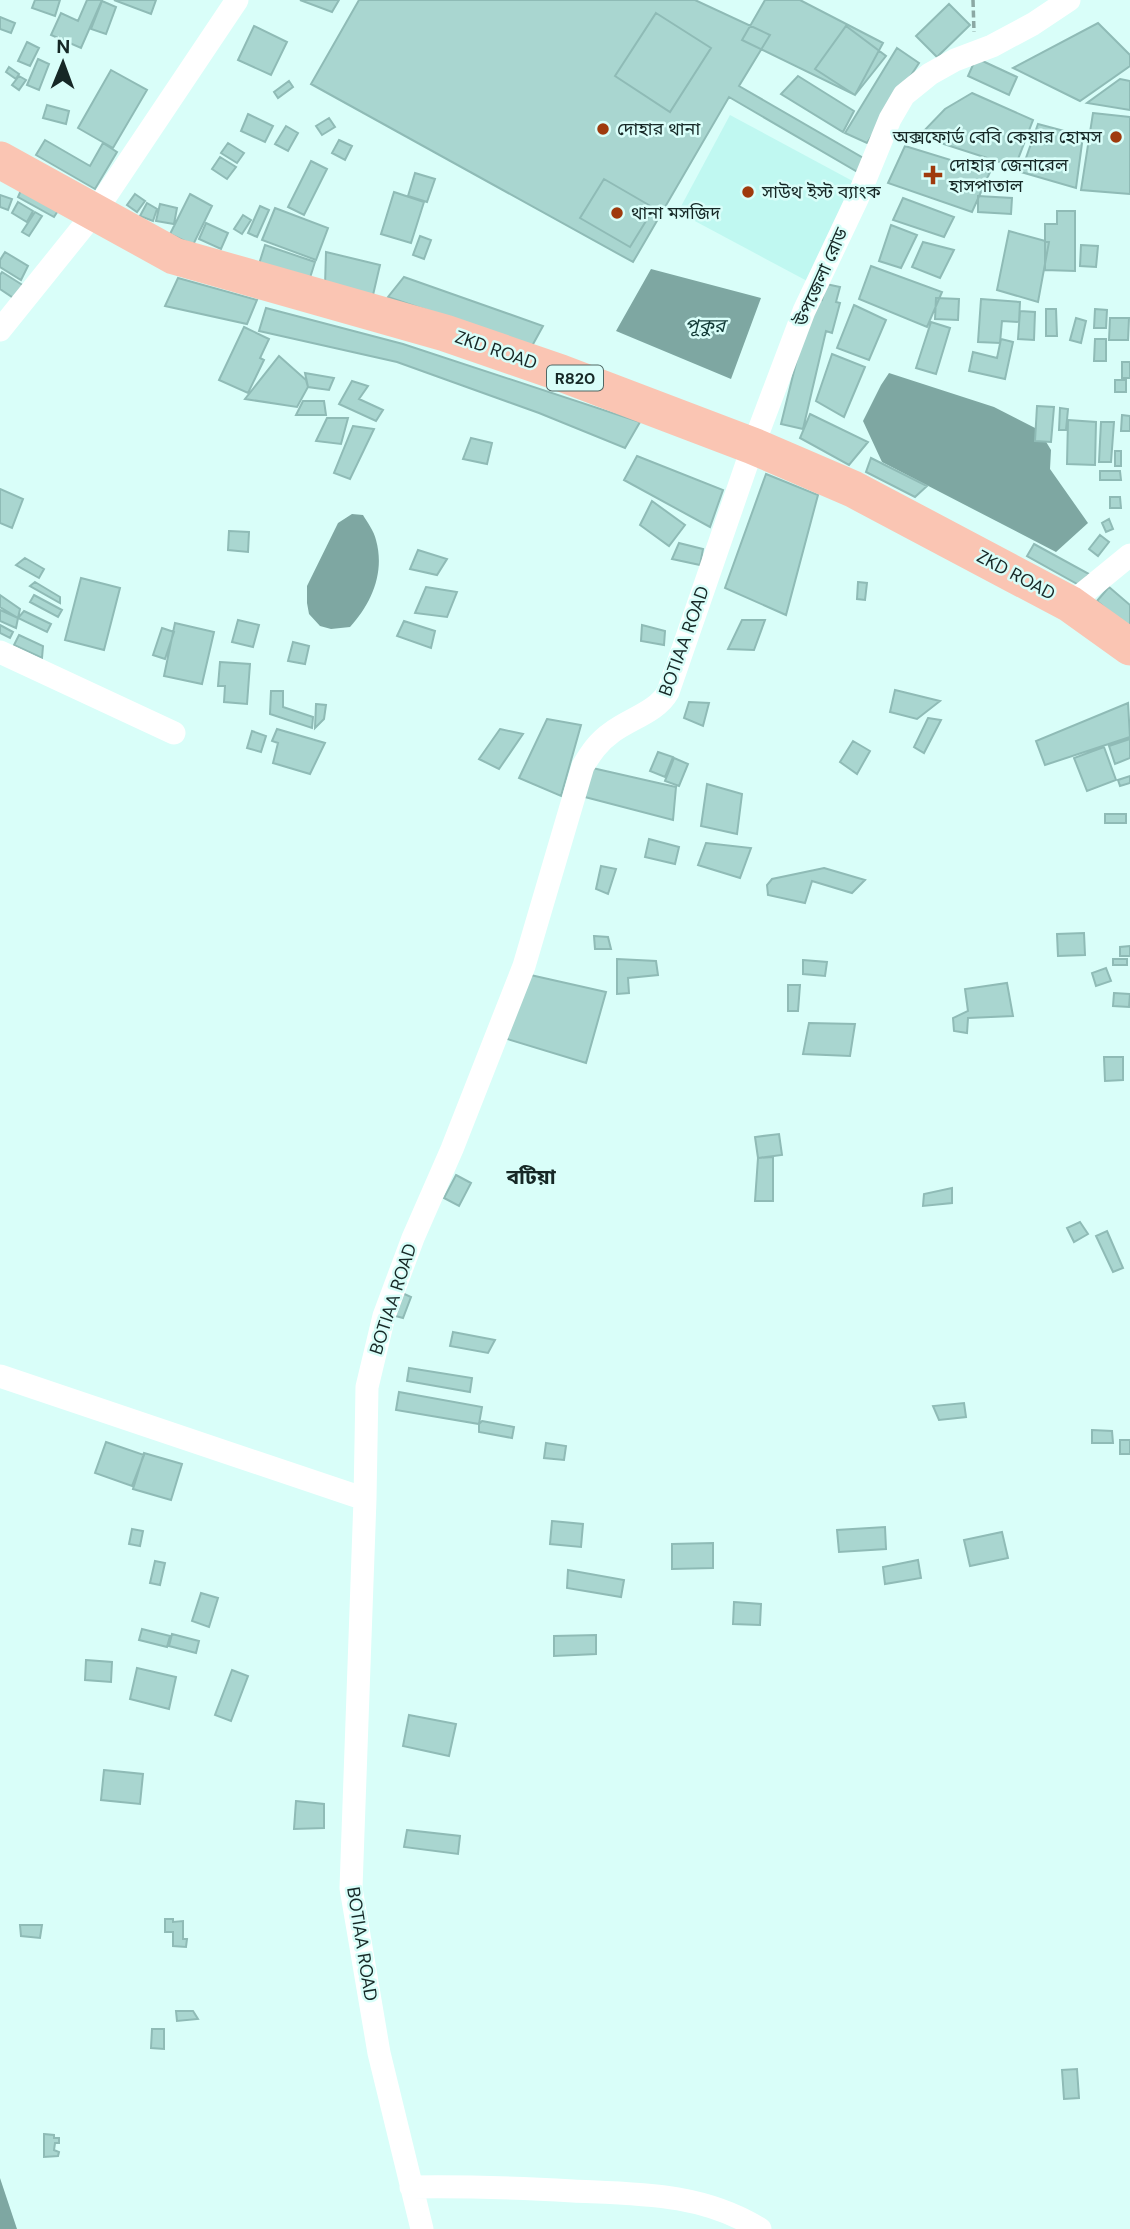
<svg xmlns="http://www.w3.org/2000/svg" width="1130" height="2229" font-family="'DM Sans','Noto Sans Bengali',sans-serif">
<style>
.built{fill:#c0f8f1}
.water{fill:#7ea7a2}
.building{fill:#a9d6d0;stroke:#8fbbb6;stroke-width:2}
.lines{fill:none;stroke-linecap:round;stroke-linejoin:round}
.path{stroke:#8ba8a4;stroke-width:3.5;stroke-dasharray:7 3.5;stroke-linecap:butt}
.street{stroke:#fff;stroke-width:23}
.primary{stroke:#fac5b3;stroke-width:37}
.poi-dot{fill:#9f3a0d;stroke:#d9fef9;stroke-width:2.5}
.labels{text-anchor:middle;stroke-width:5;stroke-linejoin:round;paint-order:stroke}
.shield{fill:#d9fef9;stroke:#506865;stroke-width:2}
.shield-label{font-size:16px;font-weight:bold;fill:#162826}
.poi-label{font-size:18px;fill:#162826;stroke:#d9fef9;text-anchor:start}
.street-label{font-size:18px;fill:#162826;stroke:#d9fef9}
.water-label{font-size:19px;font-style:italic;fill:#103834;stroke:#d9fef9}
.quarter-label{font-size:21px;font-weight:bold;fill:#162826;stroke:#d9fef9}
</style>
<rect width="100%" height="100%" fill="#d9fef9"/>
<!-- built -->
<path class="built" d="M730,115L860,185L809,282L678,212Z"/>
<!-- water -->
<path class="water" d="M651,269L761,298L731,379L616,331Z
M889,373L994,407L1039,430L1051,450L1050,469L1088,523L1056,552L882,462L863,421L881,385Z
M352,514L363,515C367,522 374,531 376,540C385,572 372,603 350,627L331,629L320,626L309,614L307,603V586L338,523Z
M0,2178L17,2229H0Z"/>
<!-- building -->
<path class="building" d="M35,0H60L55,16L32,8Z
M87,0H102L81,48L51,35L61,13L78,21Z
M114,0H156L151,14Z
M300,0H339L332,12Z
M359,0H695L770,35L739,86L865,159L861,174L729,97L633,262L311,84Z
M765,0H800L883,43L855,95L742,40Z
M102,1L116,7L106,34L91,29Z
M949,4L970,25L937,57L916,36Z
M656,13L711,48L670,112L615,76Z
M0,17L15,23L11,33L0,29Z
M1098,23L1130,55V66L1080,101L1013,68Z
M254,26L287,42L271,75L238,60Z
M846,26L886,56L855,95L815,69Z
M27,42L39,48L30,66L18,61Z
M897,48L919,63L867,143L845,133Z
M976,58L1017,77L1009,95L968,76Z
M38,59L49,64L39,90L27,85Z
M9,67L19,74L16,79L6,72Z
M111,70L147,90L113,148L78,128Z
M19,76L26,80L19,90L12,85Z
M798,76L854,111L843,132L781,94Z
M1120,79L1130,81V110L1087,103Z
M289,81L293,87L278,98L274,92Z
M972,93L1033,120L1015,167L919,136L945,109Z
M47,105L69,111L66,124L43,118Z
M1093,113L1130,117V194L1081,190Z
M248,114L273,126L265,142L241,131Z
M329,118L335,127L322,135L316,126Z
M1038,124L1083,136L1076,188L1021,172Z
M286,126L298,133L288,151L275,144Z
M45,140L90,166L103,143L117,152L95,189L36,155Z
M339,140L352,146L345,160L332,153Z
M228,143L244,153L237,163L221,153Z
M905,146L990,172L972,212L888,183Z
M220,157L236,167L227,179L212,169Z
M311,161L327,169L304,215L288,207Z
M415,173L435,179L427,202L408,196Z
M604,179L654,208L630,247L580,218Z
M22,188L59,209L54,217L18,197Z
M394,192L424,202L411,243L381,234Z
M135,194L145,201L137,212L127,205Z
M190,194L212,206L193,245L170,234Z
M0,195L12,199L8,210L0,207Z
M978,196L1012,198L1011,214L978,212Z
M903,198L954,217L944,237L893,220Z
M18,202L33,211L27,222L12,213Z
M147,203L157,209L153,221L140,216Z
M160,204L177,208L174,224L156,221Z
M260,206L269,210L257,237L248,233Z
M275,208L328,228L316,260L262,240Z
M1057,211H1075V271L1045,270V224H1057Z
M35,212L42,216L29,236L22,232Z
M243,215L251,220L242,234L234,229Z
M206,223L228,233L221,249L199,239Z
M891,225L917,235L901,268L879,261Z
M1009,231L1049,242L1038,302L997,290Z
M420,236L431,240L424,259L413,255Z
M923,242L954,250L940,278L912,267Z
M265,245L315,262L309,281L259,264Z
M1081,245L1098,246L1096,267L1080,266Z
M5,252L28,266L21,280L0,267V260Z
M326,252L380,265L373,295L325,286Z
M871,266L942,292L927,327L859,299Z
M2,272L24,286L15,299L0,289V275Z
M404,277L543,326L532,346L388,297Z
M178,278L257,300L247,324L165,306Z
M826,284L840,287L836,302L840,303L832,333L826,331L803,429L781,424L812,298L822,300Z
M936,298L959,299L958,320L935,319Z
M981,299L1020,302L1019,322L1002,321L1000,343L978,342Z
M854,305L886,320L869,360L837,348Z
M266,308L403,344L640,422L625,448L539,413L397,362L259,331Z
M1046,309H1056L1057,336H1046Z
M1095,309L1107,310L1106,328H1094Z
M1020,311L1035,312L1034,340L1018,339Z
M1076,318L1086,321L1081,343L1070,340Z
M1110,318H1129L1128,340H1109Z
M931,322L950,328L936,374L916,368Z
M244,327L269,339L260,358L264,360L248,393L219,380Z
M1001,339L1013,342L1005,379L969,371L973,352L997,358Z
M1095,339H1106V361H1094Z
M832,354L865,367L844,417L816,401Z
M279,356L306,380L308,387L297,407L245,399Z
M1122,362H1130V378H1122Z
M305,373L334,378L329,390L308,387Z
M1115,380H1126V392H1115Z
M352,381L368,386L359,399L383,410L376,421L339,404Z
M303,401H324L326,415H296Z
M1037,406L1054,407L1051,442L1035,441Z
M1060,408L1068,409L1066,430H1059Z
M810,414L868,442L849,465L800,438Z
M1122,415L1130,416V431H1121Z
M327,418H348L341,444L316,441Z
M1068,420L1096,422L1095,465L1067,464Z
M1101,422H1114L1111,462H1099Z
M353,426L374,429L350,479L334,473Z
M471,438L492,443L487,464L463,459Z
M1115,451H1121V466H1115Z
M637,456L723,490L710,527L624,480Z
M871,458L927,486L915,497L866,472Z
M1100,471H1120L1121,480H1100Z
M766,474L818,495L786,615L725,588Z
M0,489L23,499L12,528L0,523Z
M1110,497H1120L1121,508H1110Z
M652,501L685,525L669,546L640,525Z
M1109,519L1113,529L1106,532L1102,523Z
M229,531L249,532L248,552L228,550Z
M1100,535L1109,542L1098,556L1089,549Z
M679,543L703,549L700,565L672,559Z
M1034,544L1089,574L1079,585L1027,556Z
M418,550L447,559L437,575L410,569Z
M25,558L44,569L39,578L16,565Z
M81,578L120,588L104,650L65,640Z
M35,582L60,597V603L30,586Z
M858,582L867,583L865,600L857,599Z
M426,587L457,592L447,617L415,613Z
M1109,587L1130,605V629L1097,601Z
M0,595L20,609L18,618L0,607Z
M34,595L62,610L58,617L30,602Z
M0,610L18,618L16,628L0,621Z
M24,611L51,624L47,632L18,618Z
M238,620L259,625L253,647L232,642Z
M742,620H765L754,650L728,649Z
M404,621L435,631L431,648L397,636Z
M175,623L214,632L202,684L164,676Z
M0,625L13,632L10,638L0,633Z
M642,625L665,631L664,645L641,641Z
M162,628L174,632L165,659L153,655Z
M19,635L43,646L42,658L14,645Z
M293,642L309,646L305,664L288,661Z
M220,662L250,664L247,704L224,702L225,686H218Z
M895,690L940,701L917,719L890,712Z
M271,691H283V707L313,717L312,728L270,714Z
M689,702L709,703L703,726L684,718Z
M1128,703L1130,737L1045,765L1036,741Z
M316,704L326,705L324,719L315,728Z
M928,718L941,720L924,753L914,747Z
M547,719L581,725L561,796L519,778Z
M277,729L325,743L310,774L273,763L278,743L272,741Z
M500,729L523,734L499,769L479,759Z
M252,731L266,736L261,752L247,748Z
M1130,739V758L1115,764L1109,746Z
M853,741L870,751L857,774L840,762Z
M1104,747L1116,780L1087,791L1074,758Z
M658,752L673,757L665,777L650,771Z
M674,758L688,764L679,786L665,781Z
M588,767L676,787L673,820L581,796Z
M1130,776V783L1120,786L1118,780Z
M707,784L742,794L737,834L701,826Z
M1105,814H1126V823H1105Z
M649,839L679,847L675,864L645,857Z
M706,843L751,848L740,878L698,865Z
M601,866L616,869L608,894L596,889Z
M824,868L865,880L852,893L812,881L805,903L768,895L767,885L772,879Z
M1084,933L1085,955L1058,956L1057,934Z
M594,936L608,937L611,949H595Z
M1130,946V956H1120V947Z
M617,959L656,961L658,975L628,978L629,993L617,994Z
M1113,959H1127V965H1113Z
M803,960L827,962L825,976L803,974Z
M1106,968L1111,981L1096,986L1092,973Z
M526,974L606,992L586,1063L504,1038Z
M1007,983L1013,1016L968,1018L967,1033L954,1031L953,1018L968,1011L965,989Z
M788,985H800L798,1011H788Z
M1114,993L1130,994L1129,1007L1113,1006Z
M809,1023L855,1024L850,1056L803,1054Z
M1104,1057H1123V1080L1105,1081Z
M779,1134L782,1155L758,1158L755,1137Z
M773,1157V1201H755L758,1158Z
M456,1175L471,1183L459,1206L444,1198Z
M952,1188V1203L923,1206L924,1194Z
M1080,1222L1088,1234L1074,1242L1067,1228Z
M1107,1231L1123,1268L1113,1272L1096,1236Z
M400,1292L411,1297L403,1318L392,1315Z
M453,1332L495,1340L488,1353L450,1346Z
M409,1368L472,1378L470,1392L407,1381Z
M399,1392L482,1407L479,1424L396,1410Z
M964,1403L966,1417L939,1420L933,1406Z
M482,1421L514,1427L512,1438L479,1432V1424Z
M1092,1430L1112,1431L1113,1443H1092Z
M1120,1440H1130V1454H1120Z
M106,1442L144,1455L132,1486L95,1473Z
M546,1443L566,1446L564,1460L544,1458Z
M144,1453L182,1464L171,1500L133,1489Z
M552,1521L583,1524L581,1547L550,1544Z
M885,1527L886,1549L839,1552L837,1530Z
M132,1529L143,1531L140,1546L129,1544Z
M1002,1532L1008,1558L970,1566L964,1540Z
M713,1543V1568L672,1569V1544Z
M918,1560L921,1578L885,1584L883,1567Z
M155,1561L165,1563L160,1585L150,1583Z
M568,1570L624,1580L621,1597L567,1588Z
M201,1593L218,1598L209,1627L192,1621Z
M734,1602L761,1604L760,1625L733,1624Z
M142,1629L170,1636L167,1647L139,1640Z
M172,1634L199,1641L196,1653L169,1646Z
M596,1635V1654L554,1656V1636Z
M86,1660L112,1662L111,1682L85,1680Z
M137,1668L176,1677L169,1709L130,1699Z
M232,1670L248,1676L231,1721L215,1715Z
M409,1715L456,1724L449,1756L403,1746Z
M104,1770L143,1774L140,1804L101,1800Z
M296,1801L324,1804V1828L294,1829Z
M407,1830L460,1836L458,1854L404,1847Z
M165,1919H173V1922L183,1921V1939H187L186,1947L173,1946V1932H165Z
M20,1925H42L40,1938L21,1936Z
M176,2011H193L198,2019L177,2021Z
M152,2029H164V2049L151,2048Z
M1077,2069L1079,2098L1064,2099L1062,2070Z
M44,2134L54,2135V2138H59V2143H55L54,2150L59,2152L58,2156L44,2157Z"/>
<g class="lines">
<!-- path -->
<path class="path" d="M973,0L974,32"/>
<!-- street -->
<path class="street" d="M0,330L95,212L237,0
M1070,604L1130,555
M0,652L174,733
M0,1376L365,1499
M411,2187C465,2186 519,2188 573,2191C640,2194 702,2193 760,2229
M422,2229L379,2053L351,1888L365,1499L367,1387L384,1316L413,1238L452,1149L524,966L583,766C591,753 598,742 611,733C629,719 657,712 668,692L753,446L804,311L858,197L890,119L904,95L930,74L955,60L992,46L1033,24L1069,0"/>
<!-- primary -->
<path class="primary" d="M0,160L174,256L445,333L561,373L753,446L853,489L1070,604L1130,647"/>
</g>
<!-- markers -->
<g class="poi-dot">
<circle cx="603" cy="129" r="7"/>
<circle cx="1116" cy="137" r="7"/>
<path d="M929.5 164.5h7v7h7v7h-7v7h-7v-7h-7v-7h7z"/>
<circle cx="748" cy="192" r="7"/>
<circle cx="617" cy="213" r="7"/>
</g>
<g class="labels">
<!-- shield labels -->
<rect class="shield" x="547" y="365.5" width="56" height="25" rx="5"/>
<g class="shield-label">
<text x="575" y="384">R820</text>
</g>
<!-- poi labels -->
<g class="poi-label">
<text x="617" y="135">দোহার থানা</text>
<text x="1102" y="143" text-anchor="end">অক্সফোর্ড বেবি কেয়ার হোমস</text>
<text x="949" y="171">দোহার জেনারেল<tspan x="949" dy="21">হাসপাতাল</tspan></text>
<text x="762" y="198">সাউথ ইস্ট ব্যাংক</text>
<text x="631" y="219">থানা মসজিদ</text>
</g>
<!-- street labels -->
<g class="street-label">
<text transform="translate(821 277) rotate(-66)" y="6">উপজেলা রোড</text>
<text transform="translate(496 350) rotate(19)" y="6">ZKD ROAD</text>
<text transform="translate(1016 575) rotate(28)" y="6">ZKD ROAD</text>
<text transform="translate(684 641) rotate(-70)" y="6">BOTIAA ROAD</text>
<text transform="translate(393 1299) rotate(-72)" y="6">BOTIAA ROAD</text>
<text transform="translate(362 1944) rotate(81)" y="6">BOTIAA ROAD</text>
</g>
<!-- water labels -->
<g class="water-label">
<text x="705" y="332">পূকুর</text>
</g>
<!-- quarter labels -->
<g class="quarter-label">
<text x="531" y="1184">বটিয়া</text>
</g>
</g>
<!-- north arrow -->
<g transform="translate(63 63) rotate(1)" stroke="#d9fef9" stroke-width="5" paint-order="stroke">
<path d="M0-5L12 26L0 18L-12 26Z" fill="#162826"/>
<text y="-10" font-size="19" font-weight="bold" text-anchor="middle" fill="#162826">N</text>
</g>
</svg>
